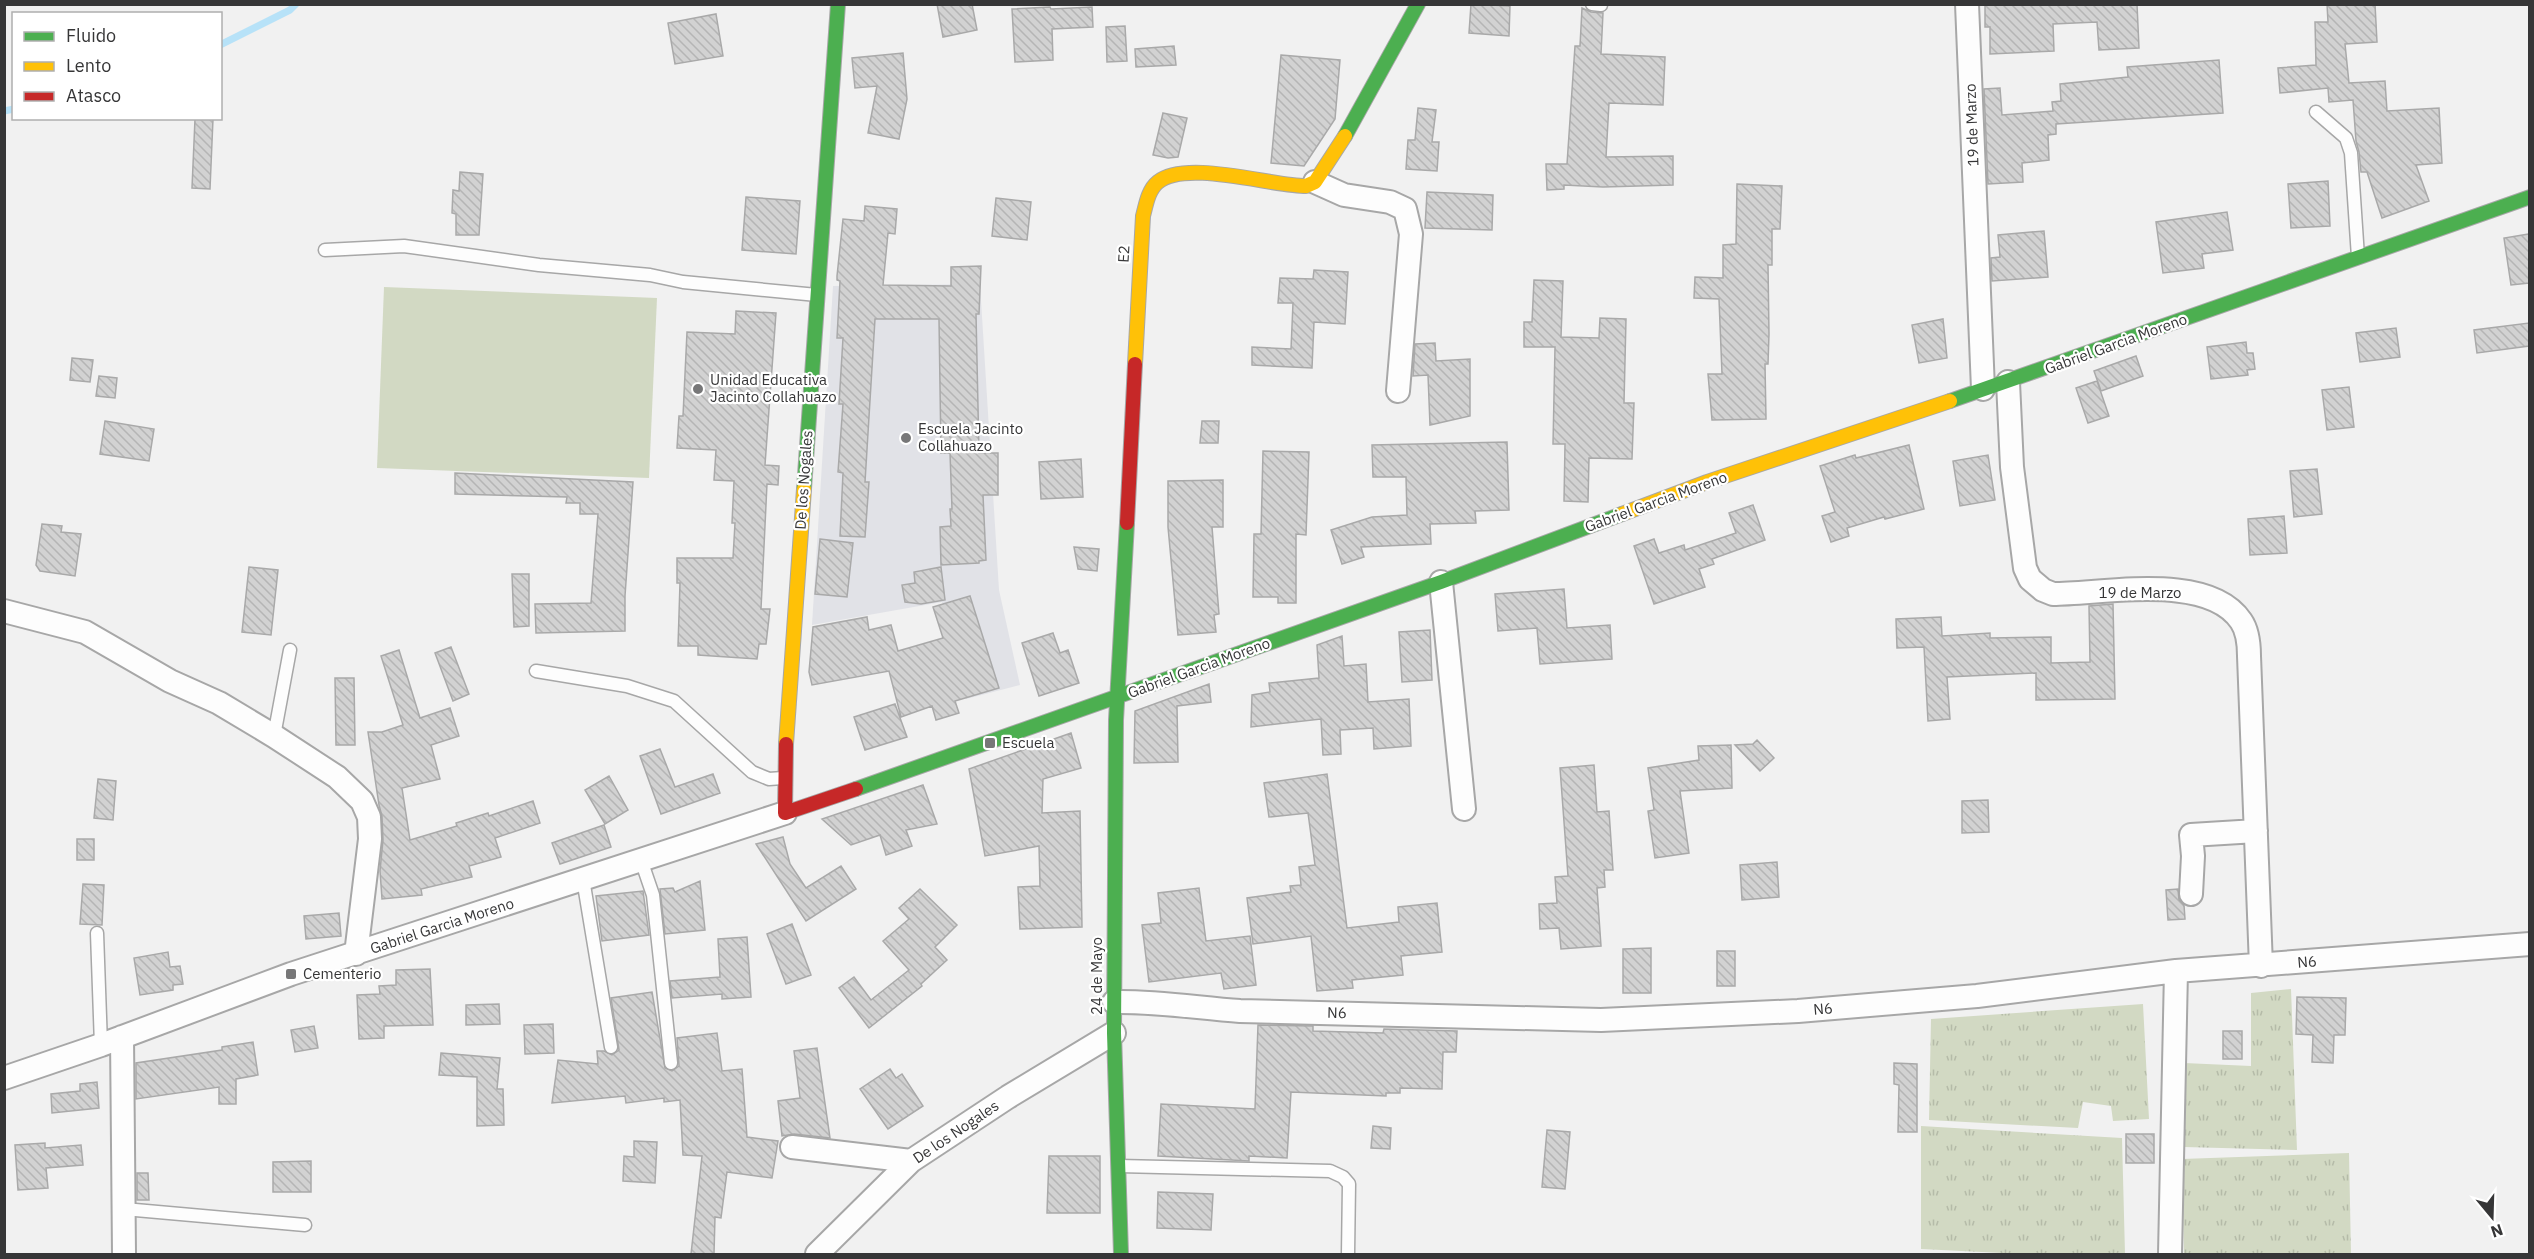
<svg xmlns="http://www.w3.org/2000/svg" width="2534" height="1259" font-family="'IBM Plex Sans',sans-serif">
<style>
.built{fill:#e1e2e7}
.grass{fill:url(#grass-tufts)}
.garden{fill:#d2d9c3}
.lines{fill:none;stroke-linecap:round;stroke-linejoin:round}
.stream{stroke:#b7e2f8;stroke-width:7}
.building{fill:url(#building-back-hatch);stroke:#a9a9a9;stroke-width:1.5}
.lane-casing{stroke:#a7a7a7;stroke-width:15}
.street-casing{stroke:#a7a7a7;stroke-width:26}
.fast-casing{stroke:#a7a7a7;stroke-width:16}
.slow-casing{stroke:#a7a7a7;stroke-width:16}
.jam-casing{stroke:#a7a7a7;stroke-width:16}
.lane{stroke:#fdfdfd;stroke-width:12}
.street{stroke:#fdfdfd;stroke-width:22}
.fast{stroke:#4caf50;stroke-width:14}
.slow{stroke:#ffc107;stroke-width:14}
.jam{stroke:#c62828;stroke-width:14}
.poi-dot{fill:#777778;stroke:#fff;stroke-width:2}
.labels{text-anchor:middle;stroke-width:4.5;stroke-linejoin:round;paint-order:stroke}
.street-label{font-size:15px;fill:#363637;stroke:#fff}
.poi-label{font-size:15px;fill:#363637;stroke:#fff;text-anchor:start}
</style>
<defs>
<pattern id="grass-tufts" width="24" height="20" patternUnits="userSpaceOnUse" patternTransform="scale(1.5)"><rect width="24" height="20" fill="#d2d9c3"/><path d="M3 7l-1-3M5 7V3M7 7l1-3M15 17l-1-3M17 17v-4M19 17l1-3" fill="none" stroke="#b5bba8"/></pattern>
<pattern id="building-back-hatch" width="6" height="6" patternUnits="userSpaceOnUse" patternTransform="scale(1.5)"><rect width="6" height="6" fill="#d2d2d2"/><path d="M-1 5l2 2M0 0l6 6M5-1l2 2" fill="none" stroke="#b5b5b5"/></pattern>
</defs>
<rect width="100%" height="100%" fill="#f1f1f1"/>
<!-- built -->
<path class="built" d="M980,284L999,590L1020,685L966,699L942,602L812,625L833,286Z"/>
<!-- grass -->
<path class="grass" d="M2291,989L2297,1150L2184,1147V1063L2251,1066V993Z
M2143,1004L2149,1119L2113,1121L2111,1106L2083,1102L2078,1128L1929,1120L1931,1019Z
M1921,1126L2122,1138L2125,1254H2022L1921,1249Z
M2349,1153L2351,1254H2184L2182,1159Z"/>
<!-- garden -->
<path class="garden" d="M384,287L657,298L649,478L377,468Z"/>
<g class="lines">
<!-- stream -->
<path class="stream" d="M220,45L290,10L296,4
M4,111L14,109"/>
</g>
<!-- building -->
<path class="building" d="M937,4H972L977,30L943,37Z
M1471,4L1510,6L1509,36L1469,33Z
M2137,4L2139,48L2099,50L2097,22L2053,24L2054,51L1990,54V27H1985V5Z
M2327,4H2375L2377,42L2345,44L2349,83L2385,81L2387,111L2439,108L2442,163L2416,165L2429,201L2382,218L2367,172H2361L2359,152L2356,141L2353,100L2329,102L2328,88L2280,93L2278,68L2316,65L2315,22H2328Z
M1050,7L1051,9L1092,7L1093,27L1052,29L1053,60L1015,62L1012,9Z
M1582,8L1591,12L1603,13L1601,54L1665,57L1663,105L1609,103L1606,157L1673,156V185L1603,187L1564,185V189L1547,190L1546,164H1567L1575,46H1580Z
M716,14L723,56L675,64L668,23Z
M1125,26L1127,61L1107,62L1106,27Z
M1174,46L1176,65L1136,67L1135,49Z
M903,53L907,99L899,139L868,133L877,86L855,88L852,58Z
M1281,55L1340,60L1335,119L1304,166L1271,163Z
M2219,60L2223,113L2056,124V134L2048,135L2049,160L2022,163L2023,182L1988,184L1984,89L2000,88L2002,115L2053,111L2052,102L2061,101L2060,84L2128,77L2127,67Z
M1418,108L1436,110L1432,142H1439L1437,171L1406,169L1408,140H1415Z
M1163,113L1187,118L1178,157L1168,158L1153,155Z
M195,119H213L210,189L192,188Z
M460,172L483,174L479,235H456V214L452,213L453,190L459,191Z
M2328,181L2330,226L2291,228L2288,184Z
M1737,184L1782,186L1780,229H1772V265H1768L1769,334L1768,364H1765L1766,419L1712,420L1708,374H1722L1719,299L1694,298L1695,277L1723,278V245L1736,244Z
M1427,192L1493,195L1492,230L1425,228Z
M746,197L800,201L796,254L742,250Z
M996,198L1031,202L1027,240L992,236Z
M865,206L897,209L895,234L888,233L883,285L951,286V267L981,266L979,314H976L979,453H998V495H983L986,560L979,561V563L941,565L940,527L951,526L950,509H952L950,453H941L939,319H875L865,482H869L865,537L840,536L843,473L838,472L843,404H839L843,338H837L840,281L837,280V276L843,219L864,221Z
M2227,212L2233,250L2202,254L2204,268L2163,273L2156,222Z
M2044,231L2048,277L1992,281L1991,258L2000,257L1998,235Z
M2529,234V283L2511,285L2504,238Z
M1314,270L1348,272L1345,324L1314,322L1312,368L1252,365V347L1291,349L1293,303H1278L1280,278L1313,279Z
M1534,280L1563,281L1561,337L1599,338L1600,318L1626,319L1624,403H1634L1632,459L1589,458L1588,502L1564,501L1565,444H1553L1555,347H1524V322H1532Z
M736,311L776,313L765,465L779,466L778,485L767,484L761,609H770L766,644H759L757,659L698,655V646H678L680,583H677V558H733L735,523H732L734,481L714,480L716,450L677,448L679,416H683L687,332L735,334Z
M1943,319L1947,358L1919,363L1912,325Z
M2529,323V346L2477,353L2474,330Z
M2396,328L2400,357L2360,362L2356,333Z
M2246,342L2247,353H2253L2255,369L2247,370L2248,375L2211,379L2207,347Z
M1435,343L1436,361L1470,359V416L1430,425L1428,375L1413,376L1415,344Z
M2136,356L2143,376L2101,391L2094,371Z
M72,358L93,360L90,382L70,380Z
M99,376L117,378L115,398L96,396Z
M2097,381L2109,416L2088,423L2076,388Z
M2349,387L2354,427L2327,430L2322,390Z
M105,421L154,429L149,461L100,454Z
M1202,421H1219L1218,443H1200Z
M1507,442L1509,510L1475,511L1476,523L1430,524L1431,544L1361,547L1364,557L1342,564L1331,530L1372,517L1407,515L1406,477H1373L1372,445Z
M1909,445L1924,509L1885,519L1884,517L1847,528L1849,536L1831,542L1822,516L1835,512L1820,466L1855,455L1856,458Z
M1263,451L1309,452L1306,535L1296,534V603H1278V597H1253L1254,534H1261Z
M1988,455L1995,500L1960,506L1953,461Z
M1081,459L1083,497L1041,499L1039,462Z
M2317,469L2322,514L2294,517L2290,471Z
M455,473L633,482L625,596V631L536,633L535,604L591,603L598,514H580V503H566L567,497L455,494Z
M1223,480V527H1212L1219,614L1214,615L1216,632L1178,635L1168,527V481Z
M1753,505L1765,540L1712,559L1714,564L1699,569L1705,587L1654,604L1634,546L1654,539L1659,553L1684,545L1685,550L1736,533L1729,513Z
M2284,516L2287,553L2250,555L2248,519Z
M42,524L62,526L61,532L81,534L75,576L40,571L36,565Z
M820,539L853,543L847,597L815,594Z
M1074,547L1099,549L1097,571L1078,569Z
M249,567L278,570L271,635L242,632Z
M941,567L945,600L921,604L905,602L902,585L915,583L914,572Z
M512,574H529V626L514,627Z
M1564,589L1567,628L1610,625L1612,659L1540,664L1537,628L1498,631L1495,594Z
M970,596L999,688L955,701L959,713L936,720L932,706L901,717L889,671L812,685L809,672L813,627L867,617L869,630L891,625L898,651L943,638L933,607Z
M2113,604L2115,699L2036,700V673L1947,677L1950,719L1928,721L1924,647L1897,648L1896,619L1941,617L1942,636L1990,633V638L2051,637V663L2090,662L2089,606Z
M1430,630L1432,680L1402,682L1399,632Z
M1053,633L1060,653L1068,650L1079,683L1039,696L1022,643Z
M1342,636L1344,666L1366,664L1368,702L1409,699L1411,746L1374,749L1373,728L1340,730L1341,754L1323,755L1321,719L1251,727L1252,695L1270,692L1269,683L1319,678L1317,645Z
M451,647L469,694L453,701L435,653Z
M399,650L420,718L450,708L459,736L431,745L440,779L402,788L410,840L457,826L456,823L488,813L489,816L533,801L540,823L495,838L501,857L469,866L472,877L421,889L422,895L382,899L380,871L383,840L382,816L379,805L368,732H382L403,725L381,656Z
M335,678H354L355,745H336Z
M1209,684L1211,702L1177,706L1178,762L1134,763L1135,711Z
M895,704L907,737L865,750L854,717Z
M1071,733L1081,768L1043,779L1042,813L1080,811L1082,927L1020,929L1018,887L1040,886L1039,846L985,856L969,769Z
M1757,740L1774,758L1760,771L1735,745L1753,744Z
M1731,745L1732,788L1680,791L1689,853L1655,858L1648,811L1654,810L1648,768L1699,760L1698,746Z
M660,749L675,787L713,774L720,793L661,814L640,756Z
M1594,765L1597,812L1609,811L1613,870H1604L1605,887L1597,888L1601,946L1561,949L1559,928L1540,929L1539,904L1557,903L1555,877L1568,876L1560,768Z
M1327,774L1347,928L1399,922L1398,907L1437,903L1442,952L1401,956L1403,975L1352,980L1353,988L1317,991L1311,936L1253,944L1247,898L1291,892L1290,886L1301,885L1299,867L1315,865L1308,813L1269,817L1264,783Z
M609,776L628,810L605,824L585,790Z
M98,779L116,781L113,820L94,818Z
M923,785L937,824L906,830L912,846L886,855L880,835L851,845L822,819Z
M1988,800L1989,832L1962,833V801Z
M604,825L611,847L560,864L552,843Z
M783,837L790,864L806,888L841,866L856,889L806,921L756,844Z
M77,839H94V860H77Z
M1777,862L1779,897L1742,900L1740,865Z
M700,881L705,930L665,934L660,889L673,888L675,892Z
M83,884L104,885L102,925L80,924Z
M1199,888L1206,941L1250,936L1256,985L1224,989L1221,973L1149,982L1142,925L1161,923L1158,893Z
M920,889L957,925L935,947L947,960L921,984L922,986L869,1028L839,988L854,977L871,1000L909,970L883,941L909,919L899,908Z
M2178,889L2179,900L2184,905L2185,919L2168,920L2166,890Z
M643,891L649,935L602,941L596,896Z
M339,913L341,936L306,939L304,916Z
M792,924L811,975L786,984L767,934Z
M747,937L751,997L722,999V994L672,998L670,981L720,977L718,939Z
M1651,948V993H1623V949Z
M1717,951H1735V986H1717Z
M168,952L170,967L180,966L183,984L173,985V990L140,995L134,958Z
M430,969L433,1025L384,1026V1038L359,1039L357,995L380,994L379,986L396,985V970Z
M652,992L665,1068L672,1071L679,1066L677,1038L717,1033L722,1071L742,1069L747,1137L778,1141L772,1178L727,1172L721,1218L715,1217L714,1254H691L702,1156L683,1155L680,1100L664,1102V1098L626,1103L625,1096L552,1103L558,1060L598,1064L597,1051H604L612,1055L619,1050L611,998Z
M2297,997L2346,998L2345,1035H2334L2333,1063L2312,1062L2313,1035L2296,1034Z
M499,1004L500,1024L466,1025V1005Z
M553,1024L554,1053L525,1054L524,1025Z
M1258,1025L1313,1026V1031L1383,1033L1384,1029L1457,1031L1456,1052H1443L1442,1089L1400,1088V1093H1386V1096L1291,1092L1287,1158L1249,1156V1161L1158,1156L1161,1104L1255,1109Z
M314,1026L318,1048L295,1052L291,1030Z
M2223,1031H2242V1059H2223Z
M253,1042L258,1075L236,1079V1104H219V1087L136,1099V1063L222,1050V1047Z
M817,1048L830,1138L794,1134L782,1136L778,1101L800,1098L794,1051Z
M441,1053L500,1058L497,1089H503L504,1125L477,1126V1077L439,1075Z
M1894,1063L1917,1064V1132H1898L1899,1085L1894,1084Z
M890,1069L896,1078L902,1074L923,1106L888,1129L860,1089Z
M97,1082L99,1108L52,1113L51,1094L80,1091V1084Z
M1373,1126L1391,1128L1390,1149L1371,1148Z
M1547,1130L1570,1132L1565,1189L1542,1187Z
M2126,1134H2154V1163H2126Z
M634,1141L657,1142L655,1183L623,1181L624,1156L634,1157Z
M45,1143V1148L81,1145L83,1165L46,1168L48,1188L18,1190L15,1145Z
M1049,1156H1100V1213H1047Z
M311,1161V1192H273V1162Z
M137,1173H148L149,1200H137Z
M1158,1192L1213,1194L1211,1230L1157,1228Z"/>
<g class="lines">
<!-- lane casing -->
<g class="lane-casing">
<path id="lane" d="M1592,4L1601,5
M2316,112L2346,138L2351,153L2358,257
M325,250L404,246L539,265L650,275L683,282L817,295
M536,671L627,686L674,701L752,772L769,779L783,778
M274,736L290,650
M641,860L653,895L671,1063
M583,879L611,1047
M97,933L101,1045
M1119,1166L1330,1171L1343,1177L1349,1184L1348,1254
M124,1209L305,1225"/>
</g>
<!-- street casing -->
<g class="street-casing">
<path id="street" d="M1967,4L1983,389
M1315,182L1344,195L1390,202L1405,209L1411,234L1398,391
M2008,382L2012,467L2025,568L2030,579L2043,590L2053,594C2104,594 2208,572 2241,621C2248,631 2249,644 2249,656L2261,966
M1441,582L1464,809
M4,611L85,632L170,681L219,703L274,736L337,777L362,801L369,817L370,839L356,954
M2191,894L2193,856L2191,835L2256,831
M1114,1002C1156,1001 1198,1008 1240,1011L1601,1020L1798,1011L1977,996L2176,971L2530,944
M122,1037L124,1254
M4,1078L101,1045L291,974L785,813
M792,1147L911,1161
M817,1254L911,1161L1008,1097L1114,1033
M2170,1254L2176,971"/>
</g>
<!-- fast casing -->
<g class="fast-casing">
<path id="fast" d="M1345,136L1418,4
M1950,401L2530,197
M804,489L838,4
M856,789L1441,582L1622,514
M1121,1254L1114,1033L1116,720L1127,523"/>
</g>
<!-- slow casing -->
<g class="slow-casing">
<path id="slow" d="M1135,364L1143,216C1146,205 1148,190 1158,182C1186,159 1271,186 1306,186L1315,182L1345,136
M1622,514L1707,482L1950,401
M786,744L804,489"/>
</g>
<!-- jam casing -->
<g class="jam-casing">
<path id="jam" d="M1127,523L1135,364
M786,744L785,813L856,789"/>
</g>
<!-- lane -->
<use href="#lane" class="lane"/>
<!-- street -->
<use href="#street" class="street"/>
<!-- fast -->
<use href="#fast" class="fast"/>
<!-- slow -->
<use href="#slow" class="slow"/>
<!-- jam -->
<use href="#jam" class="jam"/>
</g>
<!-- markers -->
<g class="poi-dot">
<circle cx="698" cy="389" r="6"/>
<circle cx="906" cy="438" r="6"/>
<rect x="984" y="737" width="12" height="12" rx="3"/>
<rect x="285" y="968" width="12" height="12" rx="3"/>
</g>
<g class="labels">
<!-- street labels -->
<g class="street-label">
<text transform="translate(1972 125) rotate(-92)" y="5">19 de Marzo</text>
<text transform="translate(1124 254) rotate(-87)" y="5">E2</text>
<text transform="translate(2116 344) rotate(-20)" y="5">Gabriel Garcia Moreno</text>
<text transform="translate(804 480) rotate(-86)" y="5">De los Nogales</text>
<text transform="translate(1656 502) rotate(-20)" y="5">Gabriel Garcia Moreno</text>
<text x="2140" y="598">19 de Marzo</text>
<text transform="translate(1199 668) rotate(-20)" y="5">Gabriel Garcia Moreno</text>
<text transform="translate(442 926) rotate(-18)" y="5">Gabriel Garcia Moreno</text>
<text transform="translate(2307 962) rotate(-5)" y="5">N6</text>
<text transform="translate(1097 976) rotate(-90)" y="5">24 de Mayo</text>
<text transform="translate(1823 1009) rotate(-5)" y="5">N6</text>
<text transform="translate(1337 1013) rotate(1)" y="5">N6</text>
<text transform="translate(956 1132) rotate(-34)" y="5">De los Nogales</text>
</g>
<!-- poi labels -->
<g class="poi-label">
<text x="710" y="385">Unidad Educativa<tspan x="710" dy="17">Jacinto Collahuazo</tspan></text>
<text x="918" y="434">Escuela Jacinto<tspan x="918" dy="17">Collahuazo</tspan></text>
<text x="1002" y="748">Escuela</text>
<text x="303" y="979">Cementerio</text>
</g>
</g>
<!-- border -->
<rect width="2534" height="1259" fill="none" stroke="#363637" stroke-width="12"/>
<!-- legend -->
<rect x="12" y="12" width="210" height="108" fill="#ffffff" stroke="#afafaf" stroke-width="1.5"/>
<rect x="24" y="32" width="30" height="9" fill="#4caf50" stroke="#afafaf" stroke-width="1.5"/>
<text x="66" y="42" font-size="18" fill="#363637">Fluido</text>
<rect x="24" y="62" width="30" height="9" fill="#ffc107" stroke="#afafaf" stroke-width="1.5"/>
<text x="66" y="72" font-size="18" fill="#363637">Lento</text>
<rect x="24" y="92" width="30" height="9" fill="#c62828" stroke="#afafaf" stroke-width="1.5"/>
<text x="66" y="102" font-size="18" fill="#363637">Atasco</text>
<!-- north arrow -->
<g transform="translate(2492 1217) rotate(161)" stroke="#ffffff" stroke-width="4.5" paint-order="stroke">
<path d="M0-4.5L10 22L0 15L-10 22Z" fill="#363637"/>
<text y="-9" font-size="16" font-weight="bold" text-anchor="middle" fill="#363637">N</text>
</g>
</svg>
